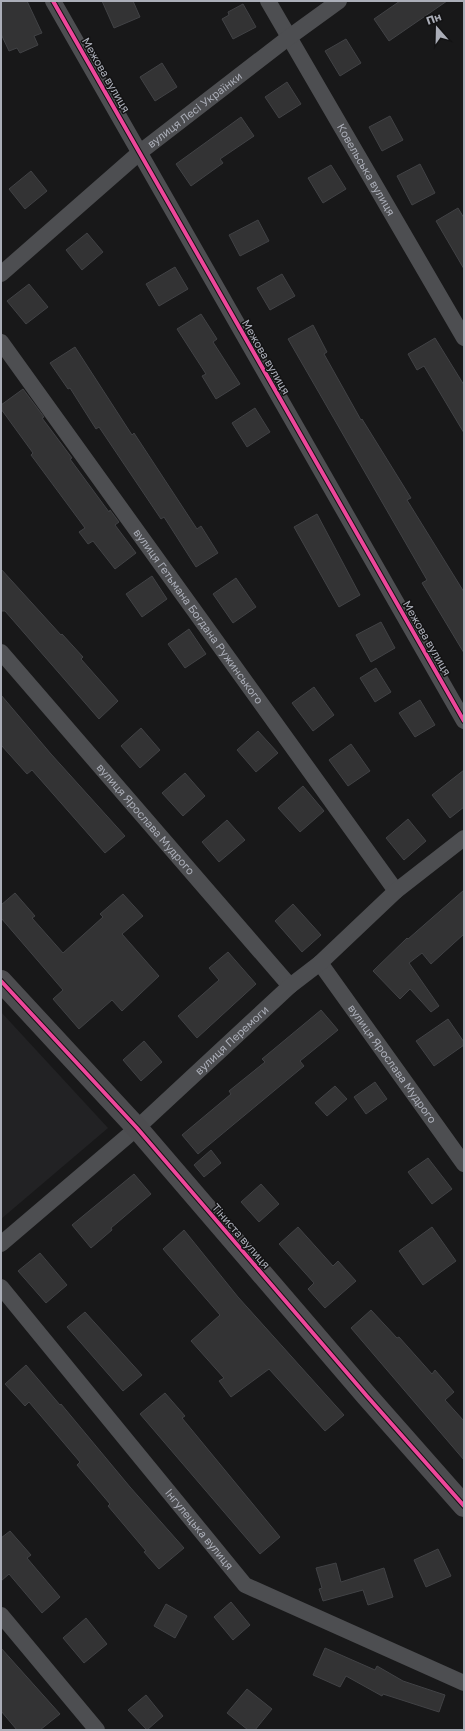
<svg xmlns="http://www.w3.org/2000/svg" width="465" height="1731" font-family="'Golos Text',sans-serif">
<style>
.built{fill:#222224}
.building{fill:#333334;stroke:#414245}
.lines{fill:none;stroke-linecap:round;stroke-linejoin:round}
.street{stroke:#4d4e51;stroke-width:16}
.secondary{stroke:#4c4c4f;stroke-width:22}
.cycleway-casing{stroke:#131314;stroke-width:6}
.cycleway{stroke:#ed469a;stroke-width:4}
.labels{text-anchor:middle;stroke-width:3;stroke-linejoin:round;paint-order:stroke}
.street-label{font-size:11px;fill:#abaeb8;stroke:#131314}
</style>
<rect width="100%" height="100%" fill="#181819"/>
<!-- built -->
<path class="built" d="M1,1012L108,1128L1,1219Z"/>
<!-- building -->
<path class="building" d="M1,1H27L42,33L34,36L38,45L20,53L17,48L9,51L1,34Z
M102,1H133L140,17L114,28Z
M400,1H447L389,41L374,19Z
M243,4L256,27L233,39L222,19L229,15L228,12Z
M346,39L361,63L340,76L325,51Z
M162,63L177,87L155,101L140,77Z
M287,82L301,104L279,118L265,97Z
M390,116L403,140L382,151L369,127Z
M241,117L254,136L220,159L223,163L191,186L176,164Z
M420,164L435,193L412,205L397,176Z
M331,165L346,189L323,203L308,178Z
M31,171L47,191L25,209L9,189Z
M458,208L464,218V269L436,221Z
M258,220L269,241L240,256L229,235Z
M87,233L103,252L82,270L66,250Z
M175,267L188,289L159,306L146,284Z
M282,274L295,296L270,310L257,288Z
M29,284L48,307L26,324L7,301Z
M201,314L217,339L213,342L240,384L216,399L202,376L206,374L177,329Z
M313,325L327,352L324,354L361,420L362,419L411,498L407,500L464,592V653L422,583L427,580L288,339Z
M435,338L464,385V433L424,366L417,370L408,354Z
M75,347L132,435L134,433L197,529L201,526L218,553L196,567L164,517L161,519L99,427L96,429L70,388L68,389L50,363Z
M23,389L44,417L42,418L72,458L70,459L109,512L110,510L119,522L115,525L136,553L115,569L93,541L88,544L79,532L85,528L31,455L33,453L1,409V405Z
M255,408L270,432L247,447L232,423Z
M317,514L360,595L339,607L294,527Z
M1,569L61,635L62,634L83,657L81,659L118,701L99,719L5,611H1Z
M152,576L167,599L142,617L126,594Z
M236,578L256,607L233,623L213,594Z
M381,622L395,648L371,662L356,635Z
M189,629L206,654L185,668L168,644Z
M376,668L391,692L375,702L360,678Z
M314,687L334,715L313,731L292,703Z
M1,695L51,754L125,836L105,853L32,770L27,774L1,745Z
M420,700L435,725L415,737L399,713Z
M141,728L160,750L140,768L121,746Z
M258,731L278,753L256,772L237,750Z
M351,744L370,771L348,786L329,760Z
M464,770V807L450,818L432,795Z
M185,773L205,796L183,816L162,793Z
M303,786L324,811L300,832L278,808Z
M408,819L426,841L404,860L386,838Z
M227,820L245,840L219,862L202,842Z
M464,890V934L431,964L422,953L409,963L439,1006L431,1012L410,989L400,999L373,971L407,938L408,939Z
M15,893L35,916L32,918L63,953L103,917L100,914L123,894L143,916L122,934L159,976L122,1011L112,1000L79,1029L53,999L63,990L1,918V905Z
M293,904L321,935L302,952L275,921Z
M228,952L256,984L197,1038L178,1016L219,980L209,968Z
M321,1010L338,1030L300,1061L304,1066L198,1154L182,1135L231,1094L229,1091L265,1062L262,1059Z
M448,1019L464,1042V1045L434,1066L416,1041Z
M144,1041L162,1062L141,1081L123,1060Z
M375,1082L387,1099L366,1114L354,1097Z
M335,1086L347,1099L327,1116L315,1103Z
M211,1150L221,1163L204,1177L194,1165Z
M428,1158L452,1189L432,1204L408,1172Z
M134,1174L151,1194L111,1228L112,1230L91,1248L72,1225Z
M261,1184L279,1204L259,1222L241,1202Z
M298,1227L333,1266L338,1261L356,1281L325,1308L308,1289L314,1283L279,1244Z
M432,1227L456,1261L423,1285L399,1251Z
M184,1230L238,1297L344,1415L325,1431L269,1369L231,1397L219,1381L224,1378L191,1341L220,1315L163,1249Z
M40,1253L67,1285L46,1303L18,1271Z
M371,1310L397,1338L399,1337L432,1374L435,1370L454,1392L445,1400L464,1421V1460L351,1328Z
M85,1312L142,1375L123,1391L67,1327Z
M26,1365L60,1405L61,1404L130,1487L184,1548L159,1569L144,1552L146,1551L108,1506L110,1504L77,1465L80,1462L29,1402L25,1406L5,1384Z
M165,1393L185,1416L182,1418L280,1537L260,1554L140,1414Z
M10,1531L31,1555L27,1558L60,1597L42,1613L9,1574L1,1581V1538Z
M438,1549L451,1576L426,1587L414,1560Z
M336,1563L341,1582L384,1568L393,1597L368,1605L363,1590L323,1601L319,1589L322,1588L316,1568Z
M231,1602L250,1625L233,1640L214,1617Z
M166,1604L187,1616L175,1638L154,1626Z
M86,1618L107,1644L84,1663L63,1638Z
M1,1648L60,1714L40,1730H17L1,1711Z
M325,1648L375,1670L377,1666L403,1681L445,1695L439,1712L383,1694L382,1696L346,1676L340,1687L313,1675Z
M247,1689L272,1709L255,1730H248L227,1713Z
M146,1695L163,1716L147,1730L128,1710Z"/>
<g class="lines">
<!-- street -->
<g class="street">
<path d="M53,1L464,721"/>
<path id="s1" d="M268,1L464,338"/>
<path id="s2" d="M1,274L139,153L288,38L339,1"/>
<path id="s3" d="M1,342L396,891"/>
<path id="s4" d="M1,652L290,986"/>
<path id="s5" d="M320,963L464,1164"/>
<path id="s6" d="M1,1244L137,1128L290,986L320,963L396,891L464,838"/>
<path id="s7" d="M1,1287L245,1585L464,1683"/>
<path d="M1,1615L97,1730"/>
</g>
<!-- secondary -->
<path class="secondary" d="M1,981L137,1128L366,1395L464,1506"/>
<!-- cycleway casing -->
<g class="cycleway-casing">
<path id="cycleway" d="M53,1L464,721
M1,981L137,1128L366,1395L464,1506"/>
</g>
<!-- cycleway -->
<use href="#cycleway" class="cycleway"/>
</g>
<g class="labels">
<!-- street labels -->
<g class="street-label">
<text transform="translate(106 75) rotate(60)" y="4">Межова вулиця</text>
<text dy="4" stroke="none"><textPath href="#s2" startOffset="254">вулиця Лесі Українки</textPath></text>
<text dy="4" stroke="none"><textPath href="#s1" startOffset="195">Ковельська вулиця</textPath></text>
<text transform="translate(266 357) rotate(60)" y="4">Межова вулиця</text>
<text dy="4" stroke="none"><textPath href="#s3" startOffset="338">вулиця Гетьмана Богдана Ружинського</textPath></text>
<text transform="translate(427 638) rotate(60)" y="4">Межова вулиця</text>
<text dy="4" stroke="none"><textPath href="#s4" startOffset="221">вулиця Ярослава Мудрого</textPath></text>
<text dy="4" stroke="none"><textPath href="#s6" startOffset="308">вулиця Перемоги</textPath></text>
<text dy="4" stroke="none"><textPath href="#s5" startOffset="124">вулиця Ярослава Мудрого</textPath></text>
<text transform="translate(241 1236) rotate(49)" y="4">Тіниста вулиця</text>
<text dy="4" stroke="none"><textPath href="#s7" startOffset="313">Інгулецька вулиця</textPath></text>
</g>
</g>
<!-- border -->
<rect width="465" height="1731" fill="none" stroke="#abaeb8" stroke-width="4"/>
<!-- north arrow -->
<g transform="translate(437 28) rotate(340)" stroke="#131314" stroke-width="3" paint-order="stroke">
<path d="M0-3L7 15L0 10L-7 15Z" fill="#abaeb8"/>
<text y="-6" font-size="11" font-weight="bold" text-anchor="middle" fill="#abaeb8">Пн</text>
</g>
</svg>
